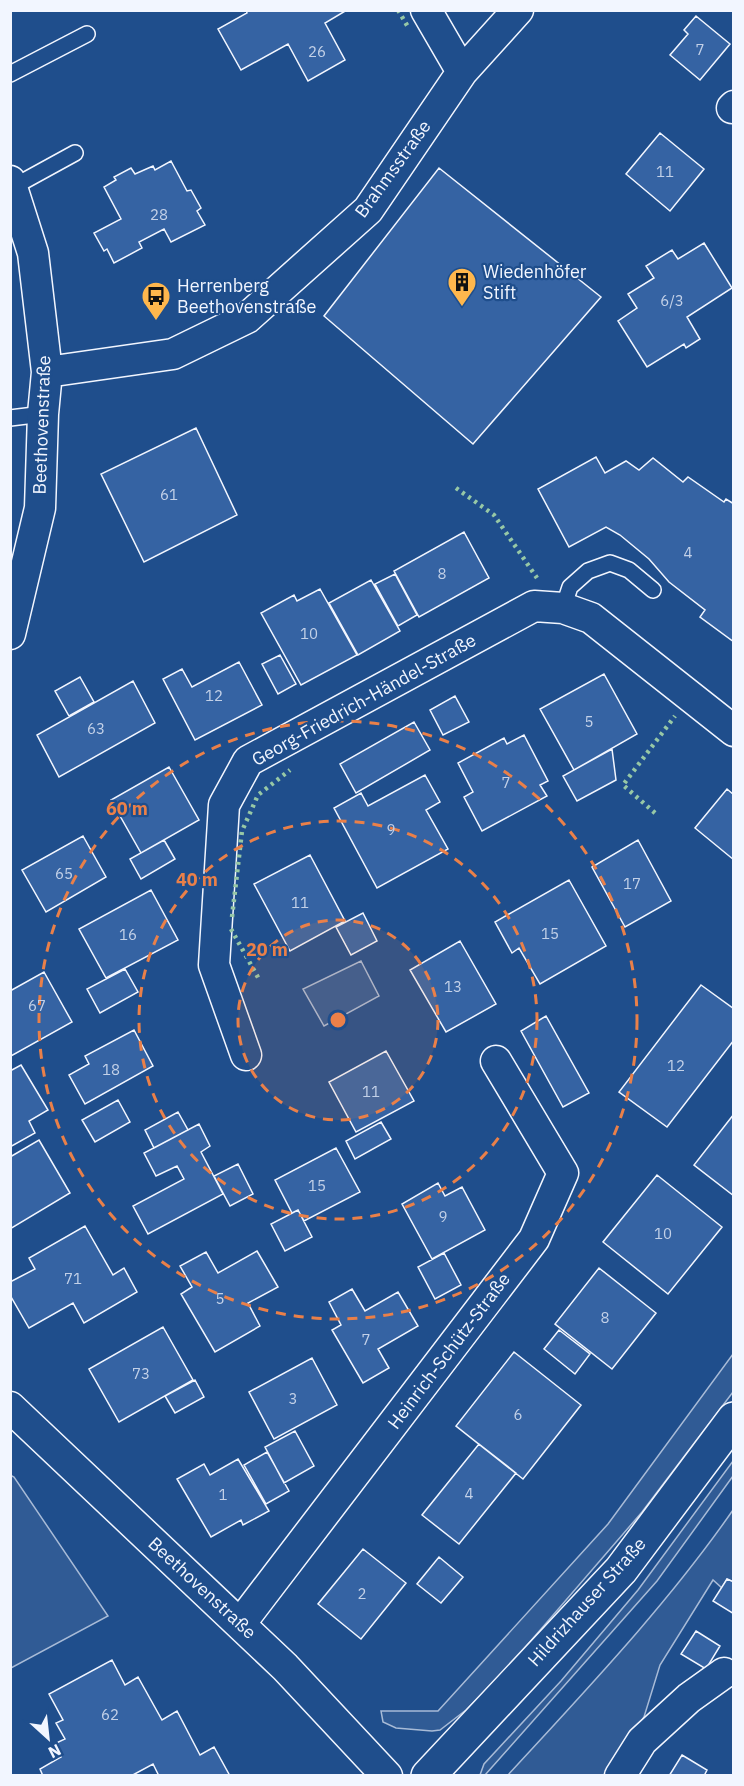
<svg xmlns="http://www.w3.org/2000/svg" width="744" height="1786" font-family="'IBM Plex Sans',sans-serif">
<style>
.green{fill:#305b95;stroke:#a8bbd7;stroke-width:1.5}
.building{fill:#3563a3;stroke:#f2f6ff;stroke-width:1.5}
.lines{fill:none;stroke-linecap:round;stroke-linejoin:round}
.service-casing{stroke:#f2f6ff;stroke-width:18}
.minor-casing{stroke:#f2f6ff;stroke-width:33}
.secondary-casing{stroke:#f2f6ff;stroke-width:36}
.service{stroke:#1f4e8c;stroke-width:15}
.minor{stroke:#1f4e8c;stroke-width:30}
.secondary{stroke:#1f4e8c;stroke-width:33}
.hedge{stroke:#97c8a6;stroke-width:4.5;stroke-dasharray:3 4.5;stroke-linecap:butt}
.ring{fill:none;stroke:#ea8049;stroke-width:3;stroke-dasharray:10 8}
.labels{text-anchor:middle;stroke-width:4.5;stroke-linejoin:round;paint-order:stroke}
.number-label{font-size:15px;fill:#c3d1e8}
.street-label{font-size:18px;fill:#f2f6ff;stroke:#1f4e8c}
.poi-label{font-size:18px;fill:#f2f6ff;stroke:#1f4e8c;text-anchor:start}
.centre{fill:#ea8049;stroke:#1f4e8c;stroke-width:3}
.ring-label{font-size:18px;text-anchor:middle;font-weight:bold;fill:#ea8049;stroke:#1f4e8c;stroke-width:4.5;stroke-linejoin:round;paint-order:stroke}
</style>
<rect width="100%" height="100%" fill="#1f4e8c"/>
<!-- green -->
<path class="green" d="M361,961L379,996L324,1026L303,989Z
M733,1354V1392L642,1512L510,1665L466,1710L440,1730L432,1731L396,1728L383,1722L381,1711H438L608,1524Z
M733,1461V1476L657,1581L485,1775H480L484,1764L561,1681L638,1590Z
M10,1475L14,1477L108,1616L11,1668Z
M733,1510V1582L727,1579L722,1588L713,1580L660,1665L644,1717L608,1775L507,1776C586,1690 667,1605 733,1510Z"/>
<!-- building -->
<path class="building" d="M246,10H347L325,23L345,60L308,81L288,44L241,70L218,29L247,13Z
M696,16L730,44L700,80L670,55L688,34L684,30Z
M660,133L704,169L670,211L626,174Z
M171,161L187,191L191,190L201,208L197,211L205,225L171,242L164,229L139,242L142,248L114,263L107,249L104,251L94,233L121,219L104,187L116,180L114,177L131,168L135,174L153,166L155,170Z
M439,168L601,297L473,444L324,316Z
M704,243L732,288L687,317L700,339L686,348L684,344L647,367L618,321L637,308L628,294L654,278L646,266L672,250L678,259Z
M196,428L237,515L144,562L101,474Z
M596,457L605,473L626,461L639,470L653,458L683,482L688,477L724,502L726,499L734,504V642L700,617L705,610L669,582L649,559L620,535L606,527L569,547L538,489Z
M464,532L489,578L419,617L394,571Z
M395,574L417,615L398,626L375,584Z
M371,580L400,631L358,655L329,603Z
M320,589L357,655L301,685L261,613L294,595L297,601Z
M280,655L296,684L278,694L262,664Z
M239,662L262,705L195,740L163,679L182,669L192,687Z
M604,674L637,734L574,770L540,709Z
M80,677L94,702L69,716L55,691Z
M133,681L155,723L59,777L37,735Z
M455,696L469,722L443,735L430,710Z
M414,722L430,750L356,793L340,764Z
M524,735L548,781L540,785L547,796L482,831L464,797L473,792L458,763L504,738L507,744Z
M612,749L616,780L577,801L563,776Z
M169,767L199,820L141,853L111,800Z
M425,775L440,802L426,810L448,849L377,888L334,808L361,793L368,806Z
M727,789L734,795V860L695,828Z
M83,836L106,877L46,912L22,870Z
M164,840L175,859L141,879L130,859Z
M638,840L671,901L625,927L592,867Z
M310,855L345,921L290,951L254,884Z
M569,880L606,946L540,984L519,948L512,953L495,922Z
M151,890L178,940L106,978L79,929Z
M363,913L377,941L351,955L336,927Z
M460,941L496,1004L446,1032L410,970Z
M125,969L138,992L100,1013L87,989Z
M44,972L72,1022L11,1056L10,991Z
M701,985L734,1009V1040L667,1127L619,1092Z
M546,1016L589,1093L563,1107L521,1031Z
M134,1030L153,1066L85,1104L69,1075L89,1064L85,1056Z
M386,1051L414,1101L356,1132L329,1082Z
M21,1065L48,1110L29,1121L35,1133L10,1147V1071Z
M118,1100L130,1122L95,1142L82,1120Z
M178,1112L188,1130L154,1148L145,1130Z
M734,1114V1196L694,1165Z
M381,1122L391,1139L355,1159L346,1141Z
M199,1124L210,1146L201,1152L223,1194L148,1234L133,1206L184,1179L177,1166L156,1176L144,1153Z
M39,1140L70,1193L10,1229V1157Z
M336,1148L360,1192L304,1221L298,1210L292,1213L275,1180Z
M238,1164L253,1194L230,1206L214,1176Z
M657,1175L722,1227L668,1294L603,1242Z
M438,1183L445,1196L462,1187L485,1230L432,1259L402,1204Z
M298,1210L312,1237L285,1251L271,1224Z
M85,1226L113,1275L124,1268L137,1292L84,1323L73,1303L29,1328L10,1295V1282L35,1269L29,1258Z
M257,1251L278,1287L248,1303L260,1326L215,1352L181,1294L192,1287L180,1266L206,1252L218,1273Z
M444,1253L461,1285L435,1299L418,1267Z
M599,1268L656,1313L612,1369L555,1324Z
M352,1289L365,1311L398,1292L418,1326L378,1349L389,1368L363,1383L332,1330L341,1325L329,1302Z
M163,1327L193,1380L119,1422L89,1369Z
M559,1330L590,1354L575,1374L544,1349Z
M514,1352L581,1405L523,1479L456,1426Z
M312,1358L337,1405L274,1439L249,1392Z
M195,1380L204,1397L175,1413L165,1396Z
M295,1431L314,1466L284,1483L265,1447Z
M479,1444L516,1473L459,1544L422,1515Z
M267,1452L289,1491L266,1504L244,1465Z
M238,1459L269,1511L243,1525L241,1520L211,1537L177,1479L204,1464L210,1475Z
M363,1549L406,1583L361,1639L318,1604Z
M439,1557L463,1577L441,1603L417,1584Z
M727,1579L734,1582V1614L713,1601Z
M696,1631L720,1646L706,1669L681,1654Z
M112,1660L125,1685L138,1677L162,1720L177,1711L200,1755L214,1747L230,1776H159L153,1764L131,1776H43L40,1769L61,1757L54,1744L65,1739L56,1723L63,1720L49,1694Z
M682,1755L707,1770L704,1776H669Z"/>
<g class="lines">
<!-- service casing -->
<g class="service-casing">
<path id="service" d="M10,74L87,34
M13,187L75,153
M10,418L43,414
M563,608L570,587L588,571L610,563L629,570L653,590"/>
</g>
<!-- minor casing -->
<g class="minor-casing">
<path id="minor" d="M426,10L462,72
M732,108L734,106
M10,181L33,253L47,372L43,414L40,508L10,634
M47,372L173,354L247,318L368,210L462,72L518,10
M246,1055L214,965L224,805L248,761L534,606L563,608L591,618L734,731
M10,1407L285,1667L387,1776
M240,1624L534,1239L563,1173L496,1061
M620,1776L642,1741L689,1698L724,1673"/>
</g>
<!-- secondary casing -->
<g class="secondary-casing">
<path id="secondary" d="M428,1776L621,1570L734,1419"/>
</g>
<!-- service -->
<use href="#service" class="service"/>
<!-- minor -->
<use href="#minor" class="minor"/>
<!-- secondary -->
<use href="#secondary" class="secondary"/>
<!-- hedge -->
<path class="hedge" d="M398,10L408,27
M456,488L494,515L537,578
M655,813L623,785L675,716
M232,917L242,831L258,795L290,770
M231,929L260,981"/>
</g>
<!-- distance rings -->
<circle cx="338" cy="1020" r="100" fill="#ea8049" fill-opacity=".12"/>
<g class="ring">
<circle cx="338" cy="1020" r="100"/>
<circle cx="338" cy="1020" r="199"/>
<circle cx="338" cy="1020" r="299"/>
</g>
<!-- icons -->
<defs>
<g id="building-pin" transform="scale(1.5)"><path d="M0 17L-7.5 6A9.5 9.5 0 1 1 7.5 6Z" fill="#ffb74d" stroke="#1f4e8c"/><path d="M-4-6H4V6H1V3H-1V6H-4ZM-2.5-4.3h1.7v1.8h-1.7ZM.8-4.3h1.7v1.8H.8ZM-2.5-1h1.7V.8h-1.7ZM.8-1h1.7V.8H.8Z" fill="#111"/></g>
<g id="bus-pin" transform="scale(1.5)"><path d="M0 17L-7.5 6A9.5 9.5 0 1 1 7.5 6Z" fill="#ffb74d" stroke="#1f4e8c"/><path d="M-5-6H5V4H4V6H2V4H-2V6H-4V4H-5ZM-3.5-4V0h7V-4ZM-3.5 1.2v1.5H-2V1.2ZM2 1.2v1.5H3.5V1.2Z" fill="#111"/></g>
</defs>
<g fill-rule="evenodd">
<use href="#building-pin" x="462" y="282"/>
<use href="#bus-pin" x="156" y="296"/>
</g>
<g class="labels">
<!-- number labels -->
<g class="number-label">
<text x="700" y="55">7</text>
<text x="317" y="57">26</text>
<text x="665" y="177">11</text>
<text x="159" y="220">28</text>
<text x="672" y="306">6/3</text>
<text x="169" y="500">61</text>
<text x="688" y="558">4</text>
<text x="442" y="579">8</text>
<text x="309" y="639">10</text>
<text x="214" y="701">12</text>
<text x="589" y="727">5</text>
<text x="96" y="734">63</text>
<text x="506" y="788">7</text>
<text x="391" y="835">9</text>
<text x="64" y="879">65</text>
<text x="632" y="889">17</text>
<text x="300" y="908">11</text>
<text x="550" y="939">15</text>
<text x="128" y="940">16</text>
<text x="453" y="992">13</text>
<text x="37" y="1011">67</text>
<text x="676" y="1071">12</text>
<text x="111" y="1075">18</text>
<text x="371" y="1097">11</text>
<text x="317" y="1191">15</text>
<text x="443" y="1222">9</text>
<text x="663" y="1239">10</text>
<text x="73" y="1284">71</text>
<text x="220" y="1304">5</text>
<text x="605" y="1323">8</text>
<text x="366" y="1345">7</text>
<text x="141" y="1379">73</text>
<text x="293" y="1404">3</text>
<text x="518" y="1420">6</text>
<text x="469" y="1499">4</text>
<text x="223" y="1500">1</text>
<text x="362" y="1599">2</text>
<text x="110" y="1720">62</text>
</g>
<!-- street labels -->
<g class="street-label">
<text transform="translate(393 169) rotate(-54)" y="6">Brahmsstraße</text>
<text transform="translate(42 425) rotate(-88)" y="6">Beethovenstraße</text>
<text transform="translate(364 700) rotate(-29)" y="6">Georg-Friedrich-Händel-Straße</text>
<text transform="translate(449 1351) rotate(-53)" y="6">Heinrich-Schütz-Straße</text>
<text transform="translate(202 1588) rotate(43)" y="6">Beethovenstraße</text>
<text transform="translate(587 1602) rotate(-48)" y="6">Hildrizhauser Straße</text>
</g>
<!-- poi labels -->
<g class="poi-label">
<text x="483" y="278">Wiedenhöfer<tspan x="483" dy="21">Stift</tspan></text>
<text x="177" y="292">Herrenberg<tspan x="177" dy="21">Beethovenstraße</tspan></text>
</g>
</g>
<circle cx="338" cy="1020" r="9" class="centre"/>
<g class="ring-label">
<text x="127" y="815">60 m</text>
<text x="197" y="886">40 m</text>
<text x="267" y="956">20 m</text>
</g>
<!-- border -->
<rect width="744" height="1786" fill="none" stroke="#f2f6ff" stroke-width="24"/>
<!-- north arrow -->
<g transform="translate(48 1738) rotate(153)" stroke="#1f4e8c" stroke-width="4.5" paint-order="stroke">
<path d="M0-4.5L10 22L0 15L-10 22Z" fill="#f2f6ff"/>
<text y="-9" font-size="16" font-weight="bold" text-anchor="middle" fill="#f2f6ff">N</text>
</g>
</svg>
